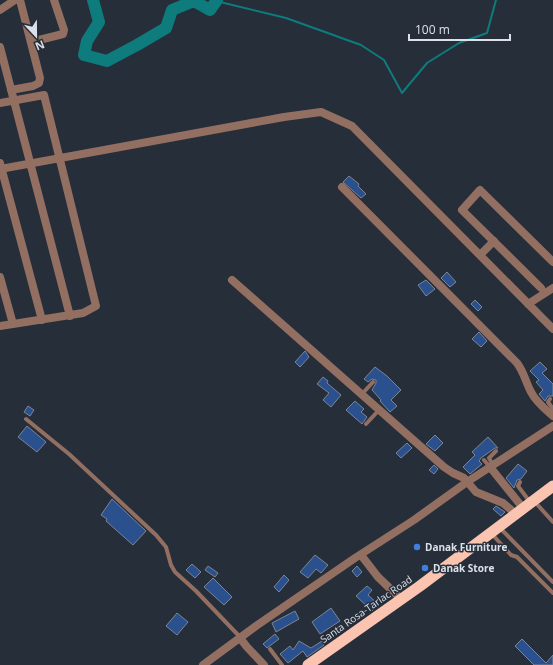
<svg xmlns="http://www.w3.org/2000/svg" width="553" height="665" font-family="'Open Sans',sans-serif">
<style>
.lines{fill:none;stroke-linecap:round;stroke-linejoin:round}
.stream{stroke:#0e7b7c;stroke-width:2}
.river{stroke:#0e7b7c;stroke-width:12}
.building{fill:#2a508d;stroke:#7c8594}
.service{stroke:#936f62;stroke-width:4}
.minor{stroke:#936f62;stroke-width:8}
.tertiary{stroke:#936f62;stroke-width:8}
.trunk{stroke:#fac4b0;stroke-width:11}
.shop-dot{fill:#3f7fe0;stroke:#262e3a;stroke-width:1.5}
.labels{text-anchor:middle;stroke-width:3;stroke-linejoin:round;paint-order:stroke}
.poi-label{font-size:10px;font-weight:bold;fill:#dce1e9;stroke:#262e3a;text-anchor:start}
.street-label{font-size:10px;fill:#dce1e9;stroke:#262e3a}
</style>
<rect width="100%" height="100%" fill="#262e3a"/>
<g class="lines">
<!-- stream -->
<path class="stream" d="M216,1L286,18L361,45L384,60L402,93L427,63L459,43L487,33L496,0"/>
<!-- river -->
<path class="river" d="M93,0L99,22L87,41L84,55L107,61L137,45L166,28L172,10L194,1L210,10L217,0"/>
</g>
<!-- building -->
<path class="building" d="M349,176L359,184L358,186L366,194L361,198L343,182Z
M447,272L456,282L450,287L441,278Z
M426,280L435,289L426,296L418,285Z
M475,300L482,307L478,311L471,304Z
M479,332L487,341L481,347L472,339Z
M305,351L309,357L300,367L295,362Z
M540,362L547,369L542,373L553,384V396H548L545,401L539,394L543,390L536,382L539,380L530,371Z
M375,367L387,376L401,390L391,400L397,406L390,412L380,401L381,400L372,390L376,383V380L372,379L368,382L364,379Z
M323,377L328,381L327,383L341,395L331,407L323,400L329,393L317,384Z
M355,401L364,409L361,412L367,417L362,424L346,410Z
M28,406L34,410L30,416L24,412Z
M27,426L46,442L37,452L18,437Z
M435,435L443,443L435,451L426,444Z
M488,437L498,448H495L481,458L479,461L482,464L470,474L463,467L475,455L472,452Z
M407,443L412,448L401,458L396,453Z
M518,464L527,471L521,479L517,480L514,488L506,478Z
M434,465L438,469L434,474L429,470Z
M112,499L146,531L133,545L106,521L107,519L101,515Z
M496,506L505,512L501,516L493,509Z
M315,555L328,565L321,573L316,569L308,578L300,572Z
M192,564L201,572L195,578L186,570Z
M208,566L218,573L215,577L205,570Z
M357,566L362,572L357,577L352,571Z
M284,575L289,580L279,592L274,587Z
M213,578L232,597L224,605L204,587Z
M367,586L372,590L368,595L378,604L372,611L356,596Z
M331,608L340,621L320,634L312,622Z
M295,611L299,619L276,632L272,623Z
M177,613L188,622L177,635L166,626Z
M275,634L279,639L267,648L263,644Z
M522,639L546,663L553,655V665H534L515,646Z
M299,641L311,648L322,641L324,645L307,657L303,651L288,663L280,654L290,646L293,650Z"/>
<g class="lines">
<!-- service -->
<path class="service" d="M362,394L373,382
M550,399L548,402L553,409
M26,419L69,454L156,535L166,547L171,565L175,572L196,591L240,637
M366,424L379,410
M484,460L490,467
M493,465L489,458L496,451
M520,482L518,486L530,502
M535,502L553,522
M499,527L553,582
M491,533L511,555L517,557L553,593
M270,649L282,665"/>
<!-- minor -->
<path class="minor" d="M0,10L15,0
M31,42L63,34L64,30L54,0
M0,47L70,316
M11,90L33,86L39,83L40,78L20,0
M0,103L44,95L96,306L83,313L0,326
M0,163L42,320
M0,169L284,117L321,112L352,126L553,329
M342,187L517,363C524,372 526,383 531,392C536,402 545,409 553,416
M480,255L494,241
M0,277L13,324
M232,280L444,467L453,473L464,478L476,492L503,503L516,514
M541,288L462,210L480,190L553,262
M528,304L553,288
M490,467L523,508
M361,555L378,577L401,599
M240,638L247,647L264,665"/>
<!-- tertiary -->
<path class="tertiary" d="M203,665L256,626L355,558L414,520L467,482L553,426"/>
<!-- trunk -->
<path class="trunk" d="M308,665L420,586L553,486"/>
</g>
<!-- markers -->
<g class="shop-dot">
<circle cx="417" cy="547" r="4"/>
<circle cx="425" cy="568" r="4"/>
</g>
<g class="labels">
<!-- poi labels -->
<g class="poi-label">
<text x="425" y="551">Danak Furniture</text>
<text x="433" y="572">Danak Store</text>
</g>
<!-- street labels -->
<g class="street-label">
<text transform="translate(366 609) rotate(-35)" y="4">Santa Rosa-Tarlac Road</text>
</g>
</g>
<!-- north arrow -->
<g transform="translate(36 36) rotate(158)" stroke="#262e3a" stroke-width="3" paint-order="stroke">
<path d="M0-3L7 15L0 10L-7 15Z" fill="#dce1e9"/>
<text y="-6" font-size="11" font-weight="bold" text-anchor="middle" fill="#dce1e9">N</text>
</g>
<!-- scale -->
<path d="M409 34v6h101v-6" fill="none" stroke="#dce1e9" stroke-width="2"/>
<text x="415" y="34" font-size="12" fill="#dce1e9" stroke="#262e3a" stroke-width="3" paint-order="stroke">100 m</text>
</svg>
